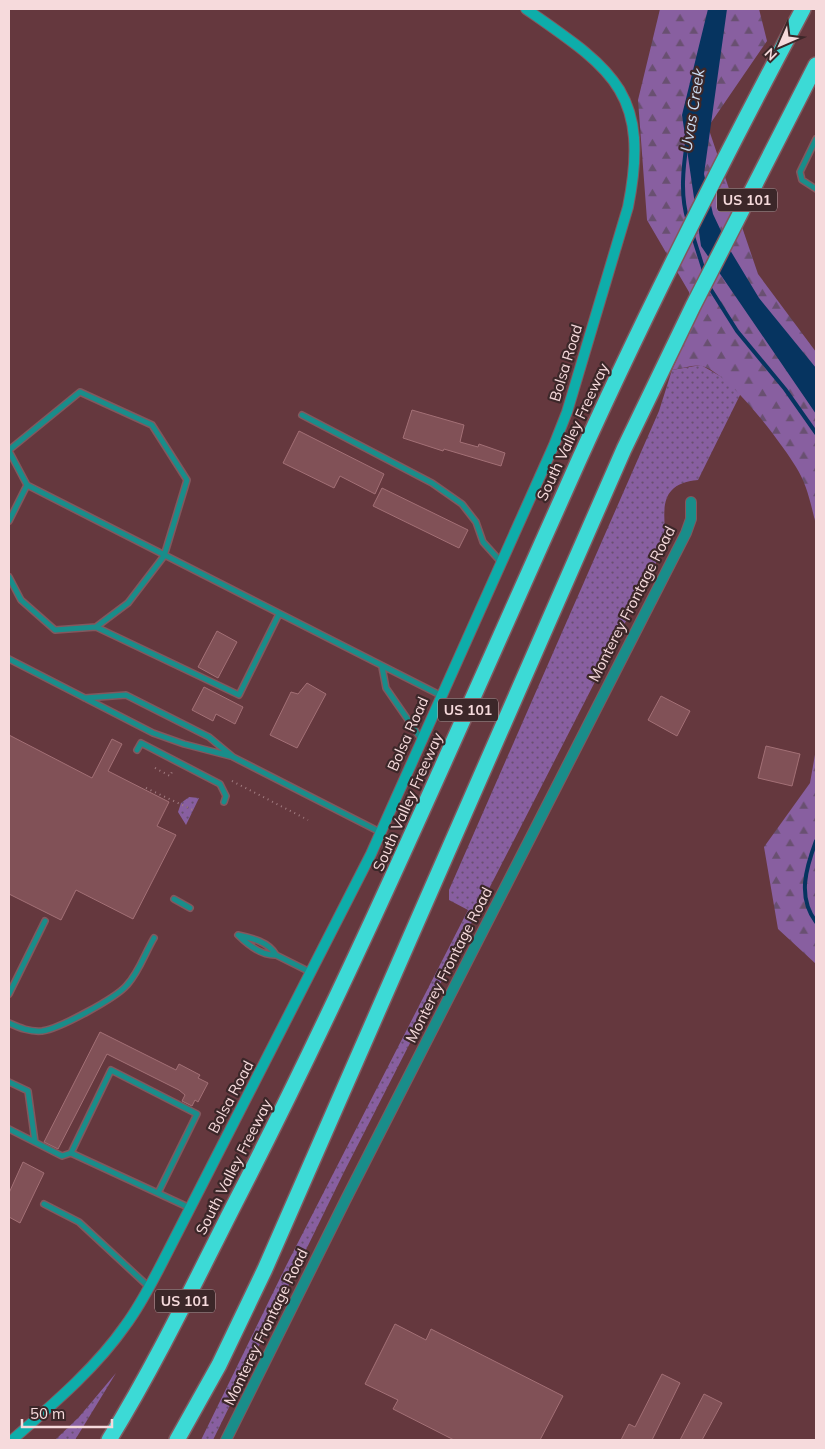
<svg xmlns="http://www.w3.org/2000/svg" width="825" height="1449" font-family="Mulish,sans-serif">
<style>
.grass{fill:url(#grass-dots)}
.forest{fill:url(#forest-firs)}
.water{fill:#063460}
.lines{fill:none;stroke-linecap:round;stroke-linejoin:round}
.stream{stroke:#063460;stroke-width:4}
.building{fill:#815157;stroke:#a37076}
.lane-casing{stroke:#82585e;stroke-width:8}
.street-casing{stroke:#82585e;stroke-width:12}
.secondary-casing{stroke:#82585e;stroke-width:12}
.highway-casing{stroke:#82585e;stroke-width:18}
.path{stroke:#a27c80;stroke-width:2;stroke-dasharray:1 4;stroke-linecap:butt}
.lane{stroke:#198d8a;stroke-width:5}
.street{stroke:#198d8a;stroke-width:10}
.secondary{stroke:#0eadaa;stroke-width:10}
.highway{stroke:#3cdad6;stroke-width:15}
.labels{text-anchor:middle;stroke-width:4.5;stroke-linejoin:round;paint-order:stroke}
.shield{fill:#3c2729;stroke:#bea4a6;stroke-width:1}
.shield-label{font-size:14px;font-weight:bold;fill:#f6dadc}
.street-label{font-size:15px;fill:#f6dadc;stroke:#3c2729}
.water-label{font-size:16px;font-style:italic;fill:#cadcf2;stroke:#3c2729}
</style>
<defs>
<pattern id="grass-dots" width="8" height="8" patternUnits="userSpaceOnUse" patternTransform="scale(1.25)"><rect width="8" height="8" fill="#885fa0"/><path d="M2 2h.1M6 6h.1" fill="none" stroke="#695071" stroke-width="1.8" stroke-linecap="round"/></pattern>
<pattern id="forest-firs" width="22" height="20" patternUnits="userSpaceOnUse" patternTransform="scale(1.25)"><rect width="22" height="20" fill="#885fa0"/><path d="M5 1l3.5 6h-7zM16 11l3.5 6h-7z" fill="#695071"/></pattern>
</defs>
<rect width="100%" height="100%" fill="#65383e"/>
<!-- grass -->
<path class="grass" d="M701,365L725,379L741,393L698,480C657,484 664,511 666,543L344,1172L213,1440H201L287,1264L468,910L449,900V890L659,411L672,370Z
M189,797L199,798L186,825L178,812L181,803Z
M116,1373L75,1440H55L79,1417Z"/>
<!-- forest -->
<path class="forest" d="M660,9H759L767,41L708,127L758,274L816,352V525C811,505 807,484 796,467C781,442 729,373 702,366C695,364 680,369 672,370L692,324L689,292L647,220L638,100Z
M816,749V964L778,929L764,847L810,783Z"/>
<!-- water -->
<path class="water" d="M708,9H727L704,174L713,214L730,250L759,298L816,368V414L701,246L682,115Z"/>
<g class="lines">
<!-- stream -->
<path class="stream" d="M687,142C683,168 680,196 688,221
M692,233L705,274
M708,285L737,331L785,389L816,433
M816,841C806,868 797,897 816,922"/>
</g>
<!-- building -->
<path class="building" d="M412,410L464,425L460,442L478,447L479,444L505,453L501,466L444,449L443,451L403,438Z
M299,431L384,474L375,494L340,476L334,488L283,463Z
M382,488L468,530L459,548L373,506Z
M217,631L237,642L218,678L198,667Z
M307,683L326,694L297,748L270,735L291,692L298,694Z
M204,687L243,707L235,724L216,714L213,721L192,710Z
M661,696L690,711L677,736L648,720Z
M9,735L92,778L112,739L122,744L108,771L169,802L157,826L176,835L133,919L76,890L61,920L9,894Z
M766,746L800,754L792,786L758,778Z
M100,1032L176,1070L179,1064L200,1075L198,1078L208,1083L198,1102L195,1100L192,1106L182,1101L185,1095L179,1090L107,1054L58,1149L44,1142Z
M23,1162L44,1173L20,1223L9,1217V1193Z
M395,1324L426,1340L431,1329L563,1396L540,1440H454L393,1409L398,1400L365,1384Z
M662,1374L680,1383L652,1440H621L629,1424L635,1427Z
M704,1394L722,1403L702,1440H680Z"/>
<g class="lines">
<!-- lane casing -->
<g class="lane-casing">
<path id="lane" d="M816,139L800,172L802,180L816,189
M302,415L432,483L462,504L476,522L483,542L501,562
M9,450L80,392L152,425L187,480L164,556L128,603L96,627L55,630L21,600L9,577
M9,451L27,485L442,696
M9,521L27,485
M96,627L239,695L279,614
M9,659L153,733L184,744L230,756
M382,667L386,688L422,740
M85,698L126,695L209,737L233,757L380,832
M137,750L141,743L220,784L226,796L224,802
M174,899L190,908
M238,935C252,938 269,942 276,955C261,956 248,945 238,935Z
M276,955L312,973
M9,994L45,921
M9,1023C20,1028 30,1032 42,1031C59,1029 116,998 127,985C139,972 145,953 154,938
M9,1082L28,1091L35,1142
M9,1129L62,1156L71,1153
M158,1193L197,1114L111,1070L71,1153L190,1208
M44,1204L79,1222L149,1287"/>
</g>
<!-- street casing -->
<g class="street-casing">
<path id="street" d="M226,1440L345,1201L686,533L691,519V502"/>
</g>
<!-- secondary casing -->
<g class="secondary-casing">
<path id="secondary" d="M12,1440C52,1405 95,1369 125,1326C140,1306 151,1284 162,1263L371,854L554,445L567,412L628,207C651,92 612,69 526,9"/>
</g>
<!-- highway casing -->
<g class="highway-casing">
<path id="highway" d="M109,1440C155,1365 193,1286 233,1207C354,972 458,730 566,489C638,326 719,167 803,9
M177,1440L219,1365L265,1269L624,449L693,306L816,65"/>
</g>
<!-- path -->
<path class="path" d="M155,768L170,776L173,770
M232,781L308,820
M146,788L195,811"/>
<!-- lane -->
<use href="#lane" class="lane"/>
<!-- street -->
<use href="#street" class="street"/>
<!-- secondary -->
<use href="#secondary" class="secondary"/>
<!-- highway -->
<use href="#highway" class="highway"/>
</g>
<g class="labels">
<!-- shield labels -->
<g class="shield">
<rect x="717" y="188.5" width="60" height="23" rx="4"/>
<rect x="438" y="698.5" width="60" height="23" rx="4"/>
<rect x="155" y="1289.5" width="60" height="23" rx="4"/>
</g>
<g class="shield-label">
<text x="747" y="205">US 101</text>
<text x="468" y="715">US 101</text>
<text x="185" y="1306">US 101</text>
</g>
<!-- street labels -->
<g class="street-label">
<text transform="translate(566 363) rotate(-73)" y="5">Bolsa Road</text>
<text transform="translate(573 432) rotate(-65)" y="5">South Valley Freeway</text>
<text transform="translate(632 604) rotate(-63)" y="5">Monterey Frontage Road</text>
<text transform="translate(408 734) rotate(-66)" y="5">Bolsa Road</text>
<text transform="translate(408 802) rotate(-66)" y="5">South Valley Freeway</text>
<text transform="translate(449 965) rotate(-63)" y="5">Monterey Frontage Road</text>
<text transform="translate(231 1097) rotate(-62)" y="5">Bolsa Road</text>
<text transform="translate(234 1167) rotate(-63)" y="5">South Valley Freeway</text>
<text transform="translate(266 1327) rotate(-64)" y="5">Monterey Frontage Road</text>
</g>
<!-- water labels -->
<g class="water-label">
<text transform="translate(692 110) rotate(-81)" y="6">Uvas Creek</text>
</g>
</g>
<!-- border -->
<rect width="825" height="1449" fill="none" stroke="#f6dadc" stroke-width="20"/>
<!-- north arrow -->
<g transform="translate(780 45) rotate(225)" stroke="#3c2729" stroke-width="4" paint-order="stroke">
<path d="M0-4L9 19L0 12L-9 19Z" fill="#f6dadc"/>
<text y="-8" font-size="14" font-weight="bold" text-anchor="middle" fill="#f6dadc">N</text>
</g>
<!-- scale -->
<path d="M22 1419v8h90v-8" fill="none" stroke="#f6dadc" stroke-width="2.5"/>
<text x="30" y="1419" font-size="15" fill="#f6dadc" stroke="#3c2729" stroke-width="4" paint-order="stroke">50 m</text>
</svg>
